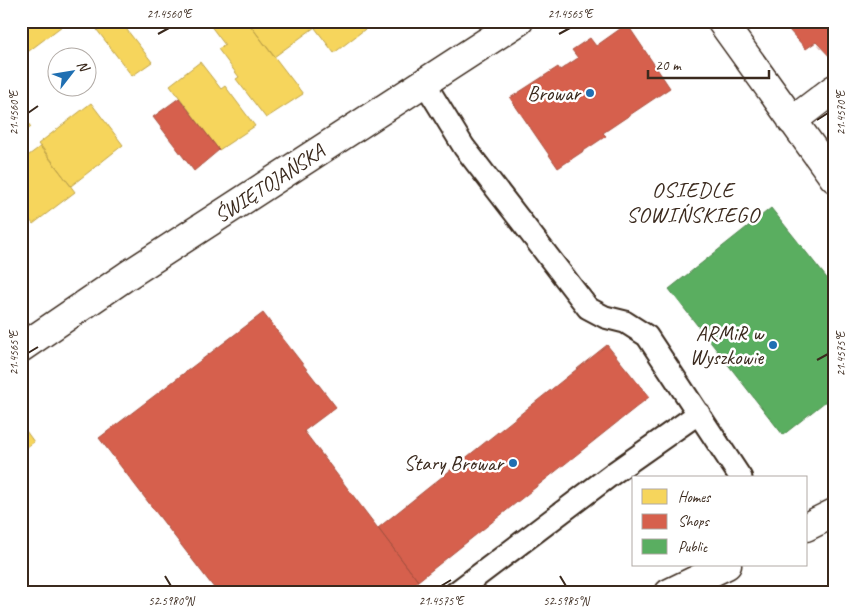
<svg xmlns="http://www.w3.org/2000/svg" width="855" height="614" font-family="Caveat,sans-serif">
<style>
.homes{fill:#f6d55c;stroke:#bea249}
.shops{fill:#d6604d;stroke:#a8503f}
.public{fill:#5aae61;stroke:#51864d}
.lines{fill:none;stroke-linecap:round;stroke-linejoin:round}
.service-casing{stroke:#3b2a1e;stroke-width:25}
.minor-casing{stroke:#3b2a1e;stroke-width:31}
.tertiary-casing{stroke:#3b2a1e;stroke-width:31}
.service{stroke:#fff;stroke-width:21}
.minor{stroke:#fff;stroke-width:28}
.tertiary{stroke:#fff;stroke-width:28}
.ticks{fill:none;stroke:#3b2a1e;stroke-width:2}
.poi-dot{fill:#1f6fb2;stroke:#fff;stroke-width:2}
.labels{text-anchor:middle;stroke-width:5;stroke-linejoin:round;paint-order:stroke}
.poi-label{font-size:21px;fill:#3b2a1e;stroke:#fff;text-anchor:end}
.street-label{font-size:21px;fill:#3b2a1e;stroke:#fff}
.neighbourhood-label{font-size:22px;letter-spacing:1px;fill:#3b2a1e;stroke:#fff}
.neatline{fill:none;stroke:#3b2a1e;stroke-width:2}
.ticks-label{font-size:12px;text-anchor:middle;fill:#3b2a1e}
</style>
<rect width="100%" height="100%" fill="#fff"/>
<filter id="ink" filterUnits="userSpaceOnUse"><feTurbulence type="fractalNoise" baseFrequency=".02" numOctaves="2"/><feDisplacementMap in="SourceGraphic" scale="10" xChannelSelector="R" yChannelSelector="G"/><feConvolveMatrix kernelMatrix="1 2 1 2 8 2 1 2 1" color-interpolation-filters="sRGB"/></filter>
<g filter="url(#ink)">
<!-- homes -->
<path class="homes" d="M23,21H59L62,26L21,57Z
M108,21H120L152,62L132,76L97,30Z
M207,21H247L303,94L266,118L236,79L239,77L218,49L225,45Z
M247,21H310L315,27L274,57Z
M310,21H324L315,28Z
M324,21H371L373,23L334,53L315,28Z
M200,62L221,89L225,86L255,126L219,150L170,85Z
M91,103L123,145L71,186L38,144Z
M21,114L31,127L21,135Z
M41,146L75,192L33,224L21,208V161Z
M21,208L27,216L21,221Z
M21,424L34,442L21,451Z"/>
<!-- shops -->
<path class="shops" d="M781,21H834V61L816,42L806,49Z
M627,24L670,88L603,133L606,136L558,168L510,98L558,67L560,70L578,58L572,50L590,38L596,46Z
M179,98L219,150L194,171L153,117Z
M263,313L336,407L304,431L418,581L402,593H218L99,438Z
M607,345L649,397L418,581L378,528Z"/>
<!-- public -->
<path class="public" d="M771,208L834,287V410L826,401L783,435L669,289Z"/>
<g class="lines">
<!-- service casing -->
<g class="service-casing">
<path id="service" d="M424,82L464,147L588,308L605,317L625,322L647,336L741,478
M455,593L615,472L699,413"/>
</g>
<!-- minor casing -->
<g class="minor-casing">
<path id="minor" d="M721,21L834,178
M792,121L834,89
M806,527L834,513
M669,593L727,565"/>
</g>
<!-- tertiary casing -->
<g class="tertiary-casing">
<g id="tertiary">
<path id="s1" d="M21,348L128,275L519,21"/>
</g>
</g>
<!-- service -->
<use href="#service" class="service"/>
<!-- minor -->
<use href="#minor" class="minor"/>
<!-- tertiary -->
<use href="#tertiary" class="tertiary"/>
</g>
</g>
<!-- ticks -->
<path class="ticks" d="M158,34L169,28M559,34L570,28M28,113L38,106M817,120L828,113M28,353L38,347M817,360L828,354M165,576L171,586M560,576L566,586M441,586L451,580"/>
<!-- markers -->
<g class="poi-dot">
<circle cx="590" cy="93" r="5"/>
<circle cx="773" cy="345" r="5"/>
<circle cx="513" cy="463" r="5"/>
</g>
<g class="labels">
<!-- poi labels -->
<g class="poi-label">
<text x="580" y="100">Browar</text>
<text x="763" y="340">ARMiR w<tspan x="763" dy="24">Wyszkowie</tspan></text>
<text x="503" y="470">Stary Browar</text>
</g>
<!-- street labels -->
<g class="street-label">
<text dy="7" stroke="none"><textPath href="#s1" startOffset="298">ŚWIĘTOJAŃSKA</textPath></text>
</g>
<!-- neighbourhood labels -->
<g class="neighbourhood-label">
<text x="693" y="197">OSIEDLE<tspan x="693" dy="25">SOWIŃSKIEGO</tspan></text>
</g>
</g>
<!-- margin -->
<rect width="855" height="614" fill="none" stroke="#fff" stroke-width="55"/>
<!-- legend -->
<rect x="632" y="476" width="175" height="90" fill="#ffffff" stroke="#b1aaa5"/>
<rect x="642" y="489" width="25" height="15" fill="#f6d55c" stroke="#b1aaa5"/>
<text x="678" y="502" font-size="15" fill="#3b2a1e">Homes</text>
<rect x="642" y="514" width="25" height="15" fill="#d6604d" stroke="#b1aaa5"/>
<text x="678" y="526" font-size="15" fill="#3b2a1e">Shops</text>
<rect x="642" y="539" width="25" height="15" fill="#5aae61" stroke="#b1aaa5"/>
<text x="678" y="552" font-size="15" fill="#3b2a1e">Public</text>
<!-- north arrow -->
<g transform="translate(72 72) rotate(59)"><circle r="24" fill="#ffffff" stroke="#b1aaa5"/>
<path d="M0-4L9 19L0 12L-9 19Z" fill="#1f6fb2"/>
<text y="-8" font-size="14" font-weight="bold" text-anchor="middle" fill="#3b2a1e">N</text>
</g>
<!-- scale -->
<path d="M648 70v8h121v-8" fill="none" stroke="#3b2a1e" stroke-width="2.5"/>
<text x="655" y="70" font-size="15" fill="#3b2a1e" stroke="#ffffff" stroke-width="4" paint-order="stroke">20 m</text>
<rect x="28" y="28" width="800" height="558" class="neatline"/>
<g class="ticks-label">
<text x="169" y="18">21.4560°E</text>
<text x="570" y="18">21.4565°E</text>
<text transform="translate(14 113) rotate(-90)" y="4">21.4560°E</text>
<text transform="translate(841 113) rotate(-90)" y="4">21.4570°E</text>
<text transform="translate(14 353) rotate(-90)" y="4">21.4565°E</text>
<text transform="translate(841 354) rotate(-90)" y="4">21.4575°E</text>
<text x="171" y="605">52.5980°N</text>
<text x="441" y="605">21.4575°E</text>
<text x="566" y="605">52.5985°N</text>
</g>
</svg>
